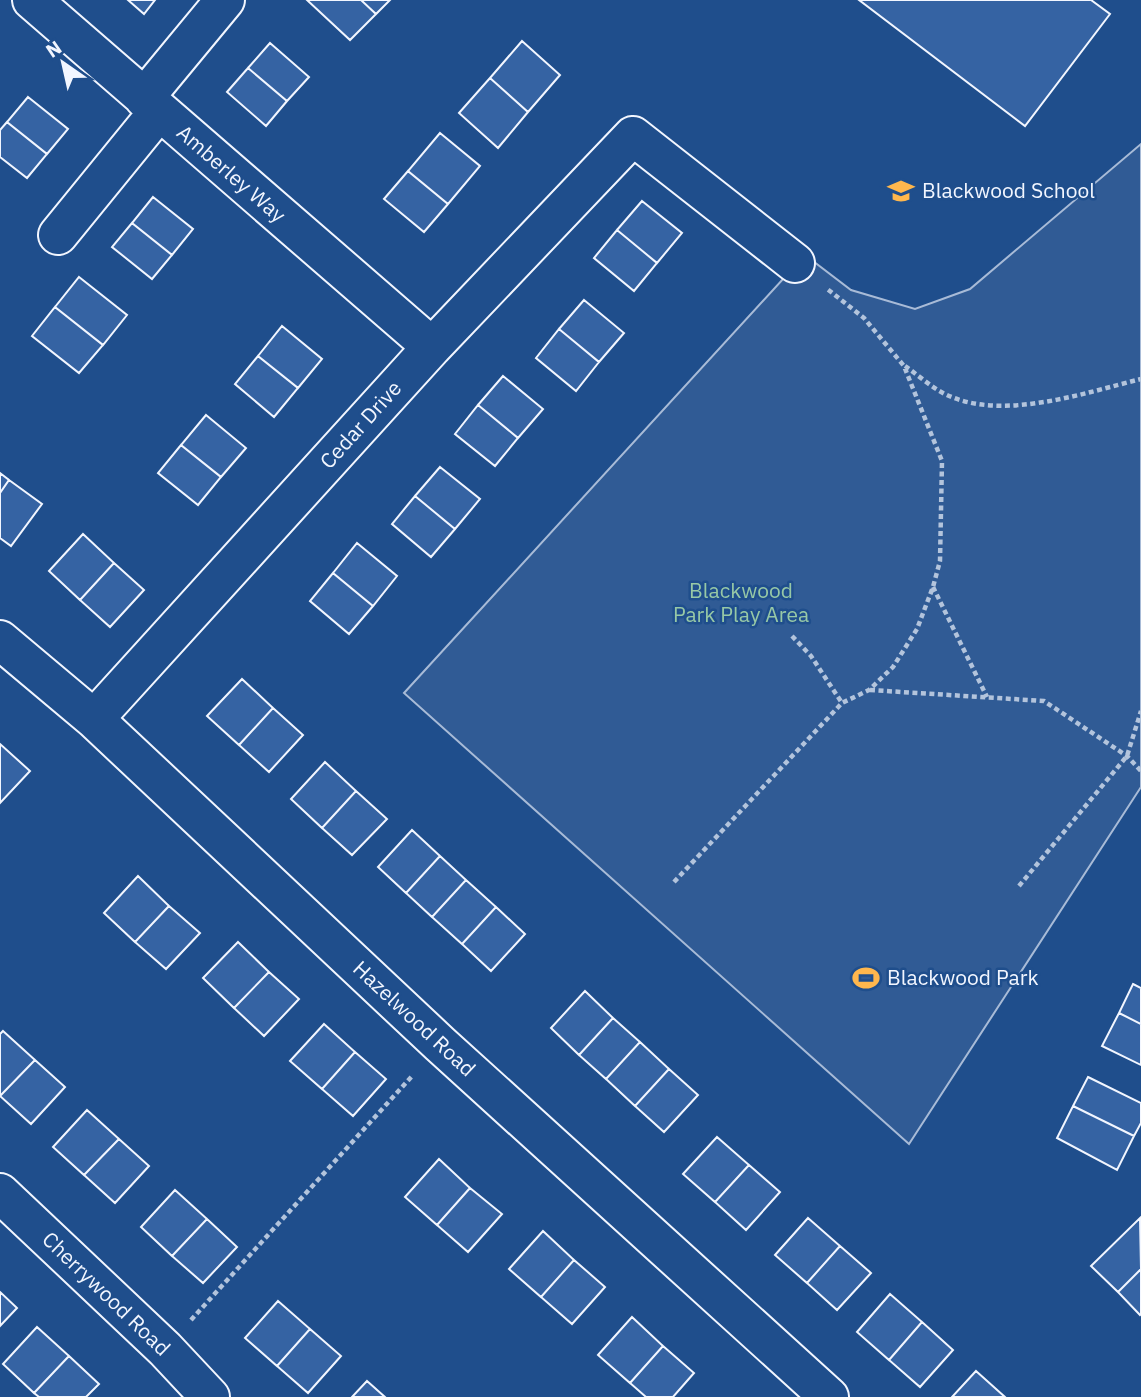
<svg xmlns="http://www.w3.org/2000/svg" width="1141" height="1397" font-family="'IBM Plex Sans',sans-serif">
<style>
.built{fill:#305b95;stroke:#a8bbd7;stroke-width:2}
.building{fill:#3563a3;stroke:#f2f6ff;stroke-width:2}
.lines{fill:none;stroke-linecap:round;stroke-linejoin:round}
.minor-casing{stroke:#f2f6ff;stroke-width:42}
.path{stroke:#b3c4dc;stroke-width:4.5;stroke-dasharray:5 3.5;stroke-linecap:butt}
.minor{stroke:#1f4e8c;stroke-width:38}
.labels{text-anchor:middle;stroke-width:5;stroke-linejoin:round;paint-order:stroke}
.street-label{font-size:21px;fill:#f2f6ff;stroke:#1f4e8c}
.poi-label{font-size:21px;fill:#f2f6ff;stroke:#1f4e8c;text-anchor:start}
.park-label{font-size:21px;fill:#97c8a6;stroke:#1f4e8c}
</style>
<rect width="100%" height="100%" fill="#1f4e8c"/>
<!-- built -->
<path class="built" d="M1141,144V787L909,1144L404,693L805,255L851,290L915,309L970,289Z"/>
<!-- building -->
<path class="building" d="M128,0H155L144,14Z
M307,0H361L376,14L350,40Z
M361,0H390L376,14Z
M859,0H1091L1110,14L1025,126Z
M522,41L560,75L528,112L490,78Z
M270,43L309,77L287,101L248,68Z
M248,68L287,101L266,126L227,92Z
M490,78L528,112L498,148L459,113Z
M28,97L68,129L47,154L7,122Z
M7,122L47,154L27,178L0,157V130Z
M440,133L480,166L448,204L408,171Z
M408,171L448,204L424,232L384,199Z
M153,197L193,229L172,255L132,223Z
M642,201L682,233L657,263L617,230Z
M132,223L172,255L152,279L112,247Z
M617,230L657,263L634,291L594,258Z
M79,277L127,315L103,345L55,307Z
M584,300L624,333L599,362L559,329Z
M55,307L103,345L79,373L32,336Z
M282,326L322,359L298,388L258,356Z
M559,329L599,362L576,391L536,358Z
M258,356L298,388L274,417L235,384Z
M503,376L543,409L518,438L478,405Z
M478,405L518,438L495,466L455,434Z
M206,415L246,448L221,477L181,445Z
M181,445L221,477L198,505L158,473Z
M440,467L480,499L455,529L415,496Z
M0,473L9,480L0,493Z
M9,480L42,504L11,546L0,538V493Z
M415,496L455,529L431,557L392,524Z
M83,534L114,563L80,600L49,571Z
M357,543L397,576L373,606L333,573Z
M114,563L144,590L110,627L80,600Z
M333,573L373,606L349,634L310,601Z
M242,679L273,708L239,745L207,716Z
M273,708L303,735L269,772L239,745Z
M0,744L30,771L0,803Z
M325,762L356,791L322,828L291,799Z
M356,791L387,819L352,855L322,828Z
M412,830L440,856L406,893L378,867Z
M440,856L466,880L432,917L406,893Z
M138,876L169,906L135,942L104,913Z
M466,880L496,907L462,944L432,917Z
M169,906L200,933L166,969L135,942Z
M496,907L525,934L491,971L462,944Z
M238,942L269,972L234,1008L203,978Z
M269,972L299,999L264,1036L234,1008Z
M1133,984L1141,988V1024L1119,1013Z
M585,991L613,1018L579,1055L551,1028Z
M1119,1013L1141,1024V1065L1102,1046Z
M613,1018L640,1042L606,1079L579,1055Z
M324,1024L355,1052L322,1089L290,1061Z
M3,1031L35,1060L0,1096V1034Z
M640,1042L669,1069L635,1106L606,1079Z
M355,1052L386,1079L353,1116L322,1089Z
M35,1060L65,1087L31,1124L0,1096Z
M669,1069L698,1095L664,1132L635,1106Z
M1088,1077L1141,1103V1123L1134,1136L1073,1106Z
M1073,1106L1134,1136L1117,1170L1057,1138Z
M87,1110L119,1139L84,1175L53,1147Z
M717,1137L749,1165L715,1202L683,1174Z
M119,1139L149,1166L115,1203L84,1175Z
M439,1159L470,1188L437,1225L405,1197Z
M749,1165L780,1192L746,1230L715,1202Z
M470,1188L502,1214L468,1252L437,1225Z
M175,1190L207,1219L172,1256L141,1227Z
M808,1218L840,1246L807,1283L775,1255Z
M1140,1218L1141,1269L1118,1292L1091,1266Z
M207,1219L237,1247L203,1283L172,1256Z
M543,1231L574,1260L541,1297L509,1269Z
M840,1246L871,1273L837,1310L807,1283Z
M574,1260L605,1287L572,1324L541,1297Z
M1141,1269V1314L1140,1315L1118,1292Z
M0,1292L17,1308L0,1326Z
M890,1294L922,1322L889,1360L857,1332Z
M278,1301L310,1329L277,1366L245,1338Z
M632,1317L663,1346L630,1383L598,1355Z
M922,1322L953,1350L920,1387L889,1360Z
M37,1327L69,1356L34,1393L3,1364Z
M310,1329L341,1356L308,1393L277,1366Z
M663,1346L694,1373L673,1397H646L630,1383Z
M69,1356L99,1384L86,1397H39L34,1393Z
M976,1371L1005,1397H952Z
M367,1381L385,1397H352Z"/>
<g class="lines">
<!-- minor casing -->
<g class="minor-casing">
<path id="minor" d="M32,0L432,347
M144,98L225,0
M58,235L159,111
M0,640L94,719L440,1044L829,1397
M94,719L432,347L633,136L795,263
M0,1193L165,1349L210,1397"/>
</g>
<!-- path -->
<path class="path" d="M905,366C918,375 931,387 945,394C1001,422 1084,393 1141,379
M933,587L987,697
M792,636L811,656L842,703
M870,690L1044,701L1127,756L1141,771
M674,882L842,703L869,690L893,667L917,629L933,587L940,561L942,461L904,366L864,318L826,288
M1019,886L1127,756L1141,711
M191,1320L413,1075"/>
<!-- minor -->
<use href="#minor" class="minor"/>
</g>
<!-- icons -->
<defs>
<g id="school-bare" transform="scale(2.1)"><path d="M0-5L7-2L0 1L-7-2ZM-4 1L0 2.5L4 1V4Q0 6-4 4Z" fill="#ffb74d" stroke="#1f4e8c" stroke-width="2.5" paint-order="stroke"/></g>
<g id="stadium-bare" transform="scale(2.1)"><path d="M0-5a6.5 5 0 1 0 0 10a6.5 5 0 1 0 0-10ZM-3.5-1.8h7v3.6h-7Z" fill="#ffb74d" stroke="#1f4e8c" stroke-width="2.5" paint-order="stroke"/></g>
</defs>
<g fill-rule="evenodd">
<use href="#school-bare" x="901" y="191"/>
<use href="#stadium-bare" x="866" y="978"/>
</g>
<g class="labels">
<!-- street labels -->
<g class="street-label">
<text transform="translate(231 174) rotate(41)" y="7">Amberley Way</text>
<text transform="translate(361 425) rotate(-48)" y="7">Cedar Drive</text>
<text transform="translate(414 1019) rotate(43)" y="7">Hazelwood Road</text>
<text transform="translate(106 1294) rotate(44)" y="7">Cherrywood Road</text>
</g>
<!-- poi labels -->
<g class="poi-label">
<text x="922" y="198">Blackwood School</text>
<text x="887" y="985">Blackwood Park</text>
</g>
<!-- park labels -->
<g class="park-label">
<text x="741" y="598">Blackwood<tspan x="741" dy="24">Park Play Area</tspan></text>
</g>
</g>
<!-- north arrow -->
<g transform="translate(63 63) rotate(326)" stroke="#1f4e8c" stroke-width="5" paint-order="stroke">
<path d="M0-5L12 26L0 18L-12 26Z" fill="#f2f6ff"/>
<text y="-10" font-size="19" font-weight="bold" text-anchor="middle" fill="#f2f6ff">N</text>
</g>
</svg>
